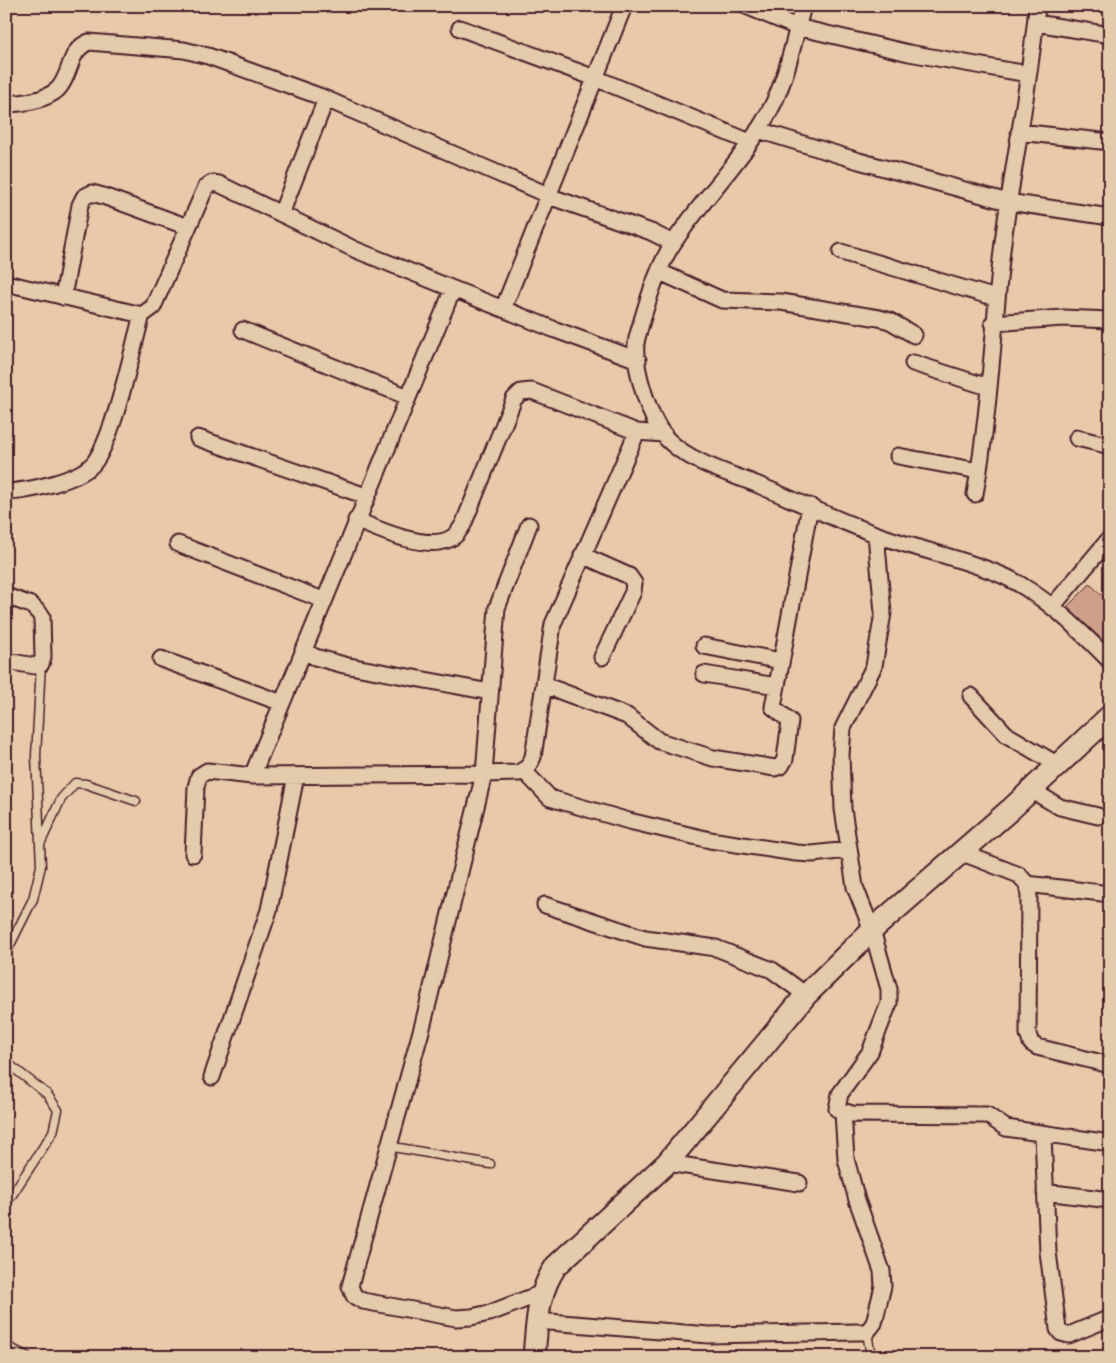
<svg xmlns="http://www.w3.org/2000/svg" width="1116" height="1363" font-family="'Comic Neue',sans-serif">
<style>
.building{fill:#cfa089;stroke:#4a1f2b}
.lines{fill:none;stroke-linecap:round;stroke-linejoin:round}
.lane-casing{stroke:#4a1f2b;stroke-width:11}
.street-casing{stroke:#4a1f2b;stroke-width:19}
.secondary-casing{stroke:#4a1f2b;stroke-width:25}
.lane{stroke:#e3cbac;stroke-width:8}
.street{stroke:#e3cbac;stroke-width:15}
.secondary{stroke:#e3cbac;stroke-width:21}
</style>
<rect width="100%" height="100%" fill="#e8c9a9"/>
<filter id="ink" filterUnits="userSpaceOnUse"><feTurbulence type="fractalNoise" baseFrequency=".02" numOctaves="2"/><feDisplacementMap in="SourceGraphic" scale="10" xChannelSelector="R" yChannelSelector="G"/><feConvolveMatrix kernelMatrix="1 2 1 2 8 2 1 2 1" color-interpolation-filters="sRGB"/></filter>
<g filter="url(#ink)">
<!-- building -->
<path class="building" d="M1090,584L1110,603V647L1067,607Z"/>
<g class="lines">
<!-- lane casing -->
<g class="lane-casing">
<path id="lane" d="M41,842L61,799L75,783L86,784L136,801
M6,953L33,899L41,866L36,756L41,664
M6,1062L47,1094L58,1110L53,1132L6,1204
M388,1146L490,1164
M867,1332L871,1357
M6,1346L28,1357"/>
</g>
<!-- street casing -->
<g class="street-casing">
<path id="street" d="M746,6L797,27L909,53L1028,74
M803,6C793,43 787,80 768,114C742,161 703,198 674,242C657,267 645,309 637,338C631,363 650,422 668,440C690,462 728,473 756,484C796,501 835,519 875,534C918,550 964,558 1006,577C1046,596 1079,630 1110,661
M1036,23L1110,35
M460,28L595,78L750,142
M6,104C23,103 45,101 58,89C72,74 68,50 89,42L184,50L208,56L319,96L557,199L651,232L673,243
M758,130L859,161L1008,202L1110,217
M1019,132L1110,142
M281,214L326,99
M841,252L996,298
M660,272L722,300L781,302L879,318L890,321L914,335
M6,283L142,315L153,307L206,187L212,183L219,184L356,250L553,329L638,360
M63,297L80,205L84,197L92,193L103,196L188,227
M503,309L624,6
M993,323L1063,318L1110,320
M243,330L408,397
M913,363L988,387
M198,438L366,496
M1077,438L1110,446
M898,456L979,471
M6,492C29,491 77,481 93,464C114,439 132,350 142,315
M975,494C990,411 993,326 1003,242C1013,163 1030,85 1037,6
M356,520C379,530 430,553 453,537C457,535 460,529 463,525L514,399L521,392L532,391L637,432L664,434
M529,525L497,608L484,774L423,1024L350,1286L354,1296L363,1301L456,1318L471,1317L490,1313L542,1293
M876,534L883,613L874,666L843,728L841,755L843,809L855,887L872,930L889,989V1003L870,1052L840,1094L837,1109L852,1114L987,1115L1006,1128L1110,1143
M178,544L323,600
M582,555L629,576L634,583L633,592L602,657
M6,596L31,605L42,616L43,657L41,664L35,666L6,661
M1052,607L1110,538
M704,646L781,661
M303,650L315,657L344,665L490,692
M161,659L282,703
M704,674L777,686
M544,685L627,716L659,741L713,758L775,768L781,766L785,759L790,721L773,707L810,506
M971,696L1007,735L1058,765
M523,770L550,798L629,821L710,840L796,853L812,854L848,850
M252,776L453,289
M1031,790L1060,807L1098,816
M960,852L1019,875L1027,884L1029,896L1028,1034L1031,1043L1037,1047L1110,1065
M193,854L196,787L199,776L207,771L252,776L484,774L519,773L528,767L533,757L553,624L637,432
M1027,884L1110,894
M545,905L645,938L716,948L772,970L806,995
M212,1077L269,910L296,776
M1043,1135L1048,1252L1058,1329L1061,1333L1069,1335L1110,1318
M667,1163L799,1183
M1045,1192L1110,1200
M537,1321L709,1335L857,1332H867L874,1323L883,1286L882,1271L857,1200L846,1159L843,1113"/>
</g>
<!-- secondary casing -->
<g class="secondary-casing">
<path id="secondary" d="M534,1357C537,1324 537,1293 556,1266L667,1163L806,995L872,930L1011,809L1110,716"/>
</g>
<!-- lane -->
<use href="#lane" class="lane"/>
<!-- street -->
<use href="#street" class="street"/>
<!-- secondary -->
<use href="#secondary" class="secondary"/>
</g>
</g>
<!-- margin -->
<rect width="1116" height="1363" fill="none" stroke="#e3cbac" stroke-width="25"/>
<rect x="12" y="12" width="1091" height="1338" fill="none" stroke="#4a1f2b" stroke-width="2" filter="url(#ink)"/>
</svg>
